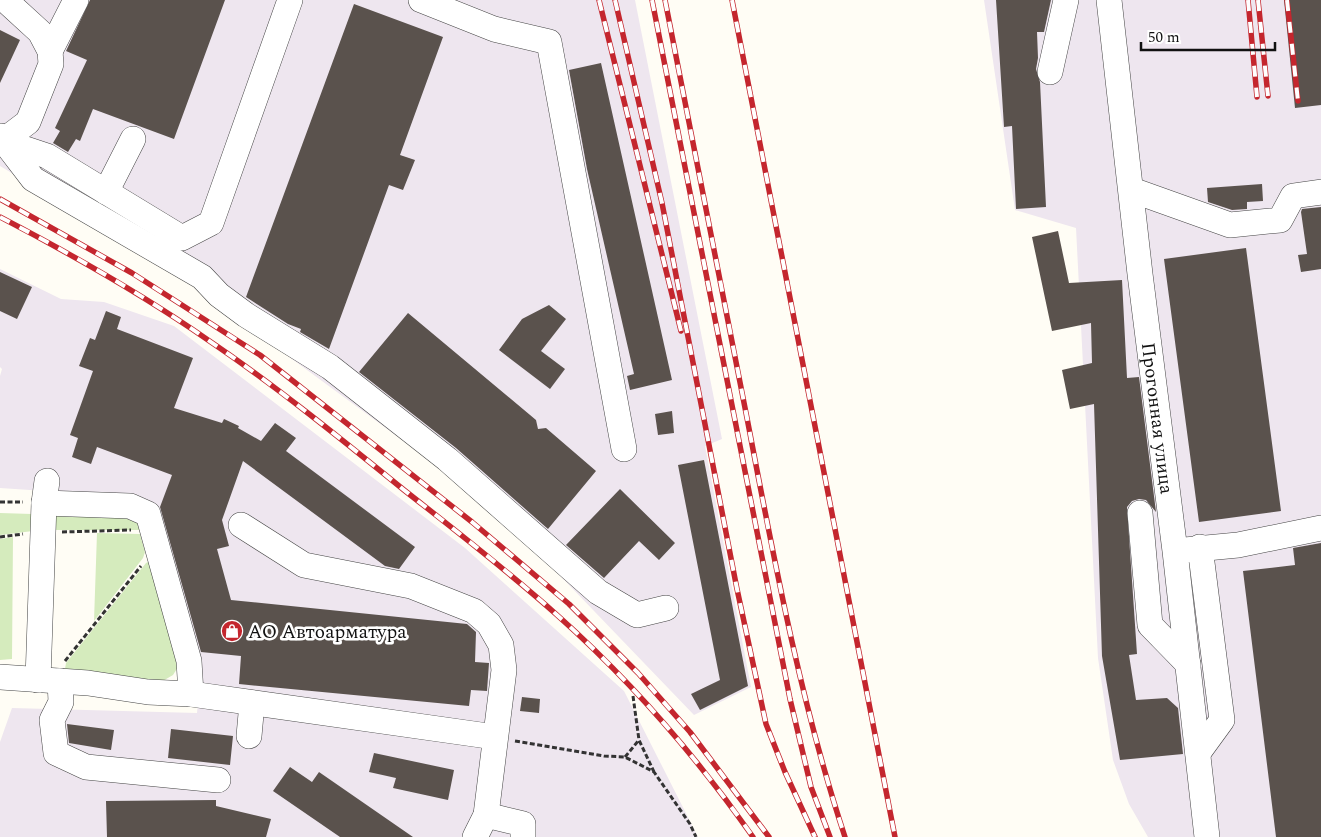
<svg xmlns="http://www.w3.org/2000/svg" width="1321" height="837" font-family="Spectral,serif">
<style>
.industrial{fill:#eee6ef}
.green{fill:#d5ebbd}
.building{fill:#5a524d}
.lines{fill:none;stroke-linecap:round;stroke-linejoin:round}
.minor-casing{stroke:#444;stroke-width:26}
.path{stroke:#333;stroke-width:3;stroke-dasharray:5 2.5;stroke-linecap:butt}
.minor{stroke:#fff;stroke-width:25}
.rail-casing{stroke:#c4262e;stroke-width:5.5}
.rail{stroke:#fff;stroke-width:4;stroke-dasharray:11;stroke-linecap:butt}
.labels{text-anchor:middle;stroke-width:5;stroke-linejoin:round;paint-order:stroke}
.street-label{font-size:19px;fill:#111;stroke:#fff}
.poi-label{font-size:19px;fill:#111;stroke:#fff;text-anchor:start}
</style>
<rect width="100%" height="100%" fill="#fffdf5"/>
<!-- industrial -->
<path class="industrial" d="M0,0H635L722,439L705,446L751,687L694,715L496,509L156,259L0,166Z
M984,0H1321V837H1148L1129,804L1113,760L1098,658L1076,228L1015,210Z
M0,269L61,299L104,302L174,326L465,548L624,691L698,837H0V742L12,708L197,713L200,677L155,514L45,491L0,488V376L2,369L0,367Z"/>
<!-- green -->
<path class="green" d="M0,513L32,514L33,531L0,535Z
M57,516L132,517L145,530H50Z
M97,533L140,534L145,552L143,558L94,621Z
M13,537L12,659L0,660V539Z
M153,559L178,667L173,675L161,682L65,669L66,663L146,563Z"/>
<!-- building -->
<path class="building" d="M90,0H225L174,139L93,109L80,141L76,139L68,152L53,143L60,131L55,128L87,60L66,51Z
M996,0H1051L1044,32H1037L1038,58L1036,69L1040,82L1046,207L1016,209L1012,126L1004,127Z
M1284,0H1321V105L1295,108Z
M354,4L443,37L400,155L415,160L403,190L389,185L329,349L300,332L301,329L288,324L246,297Z
M0,30L20,40L0,83Z
M601,63L672,380L630,390L627,376L634,374L587,169L569,70Z
M1262,184L1263,201L1247,202V209L1232,210L1208,202L1207,188Z
M1321,207V269L1301,272L1298,255L1307,254L1301,212L1302,209Z
M1058,231L1069,283L1122,280L1127,378L1139,377L1156,512L1146,500L1139,499L1132,501L1127,507L1137,654L1129,655L1136,700L1167,698L1178,708L1183,754L1120,760L1102,656L1094,404L1070,409L1062,370L1092,363L1091,323L1052,331L1032,237Z
M1246,248L1281,511L1199,522L1164,259Z
M0,272L32,287L17,319L0,311Z
M549,305L566,319L541,351L565,369L550,389L499,350L522,319Z
M106,311L121,317L117,329L193,358L174,408L222,423L224,419L239,426L238,428L261,441L275,423L296,438L286,451L415,547L399,569L385,566L243,461L222,520L229,546L217,549L231,600L467,624L476,632L475,662L489,663L487,691L471,690L469,706L239,684L241,656L201,652L160,507L172,475L97,447L91,464L72,457L78,438L70,435L93,371L79,366L90,338L95,340Z
M408,313L536,420L538,429L546,428L596,471L548,529L456,448L359,372Z
M672,411L674,433L658,435L655,414Z
M704,460L748,686L700,710L691,694L720,680L678,465Z
M620,489L675,543L659,560L639,541L604,578L566,545Z
M1321,543V837H1276L1243,571L1295,565L1293,548Z
M522,697L540,699L539,713L520,711Z
M67,724L114,730L111,750L69,743Z
M171,729L233,736L230,765L168,758Z
M374,753L454,770L448,800L393,788L396,778L369,772Z
M290,767L312,782L319,772L413,837H340L273,791Z
M216,800V806L271,819L266,837H107L106,801Z"/>
<g class="lines">
<!-- minor casing -->
<g class="minor-casing">
<g id="minor">
<path d="M421,0L494,29L549,42L624,449"/>
<path id="s1" d="M1109,0L1140,274L1175,551L1207,837"/>
<path d="M50,51L76,0"/>
<path d="M1050,72L1066,0"/>
<path d="M0,136L33,179L202,277L219,295L246,315L330,367L447,459L598,592L637,615L666,608"/>
<path d="M2,141L47,156L182,238L211,223L290,0"/>
<path d="M3,141L28,122L51,64L50,51L40,32L5,0"/>
<path d="M1132,190L1230,225L1280,220L1293,196L1321,192"/>
<path d="M106,192L133,139"/>
<path d="M44,503L130,506L148,514L189,661L191,694"/>
<path d="M1140,513L1150,625L1188,664"/>
<path d="M241,525L304,565L411,586L474,611L489,624L501,645L504,670L486,815L475,837"/>
<path d="M1185,550L1238,545L1321,528"/>
<path d="M0,677L88,683L148,692L191,694L495,737"/>
<path d="M38,680L44,503L47,481"/>
<path d="M60,681L61,702L52,720L56,753L86,767L218,780"/>
<path d="M249,736L252,703"/>
<path d="M1198,753L1222,720L1200,547"/>
<path d="M486,815L523,824V837"/>
</g>
</g>
<!-- path -->
<path class="path" d="M0,502H23
M62,532L131,530
M0,537L23,534
M65,661L141,566
M633,696L639,740L654,772
M515,741L604,756L625,757L654,772L690,824L696,837
M625,757L639,740"/>
<!-- minor -->
<use href="#minor" class="minor"/>
<!-- rail casing -->
<g class="rail-casing">
<path id="rail" d="M599,0L681,331
M615,0L662,203L737,589L766,724L785,772L815,837
M652,0L790,699L811,787L830,837
M665,0C692,139 720,279 747,418C774,559 800,701 845,837
M732,0L895,837
M1248,0L1257,97
M1258,0L1268,96
M1287,0L1298,101
M0,199L132,273L260,355L472,522L569,604L638,673L690,732L769,837
M0,217C71,254 142,294 208,340C276,386 340,438 404,490C456,531 508,571 557,615C631,681 696,756 753,837"/>
</g>
<!-- rail -->
<use href="#rail" class="rail"/>
</g>
<!-- icons -->
<defs>
<g id="shop-disc" transform="scale(1.125)"><circle r="9.5" fill="#c4262e" stroke="#fff"/><path d="M-5-2.5h2.3a2.7 3.5 0 0 1 5.4 0H5L5.5 6h-11ZM-1.5-2.5h3a1.5 2.3 0 0 0-3 0Z" fill="#fff"/></g>
</defs>
<g fill-rule="evenodd">
<use href="#shop-disc" x="232" y="631"/>
</g>
<g class="labels">
<!-- street labels -->
<g class="street-label">
<text dy="7" stroke="none"><textPath href="#s1" startOffset="421">Прогонная улица</textPath></text>
</g>
<!-- poi labels -->
<g class="poi-label">
<text x="248" y="638">АО Автоарматура</text>
</g>
</g>
<!-- scale -->
<path d="M1141 42v8h134v-8" fill="none" stroke="#111111" stroke-width="2.5"/>
<text x="1148" y="42" font-size="15" fill="#111111" stroke="#ffffff" stroke-width="4" paint-order="stroke">50 m</text>
</svg>
